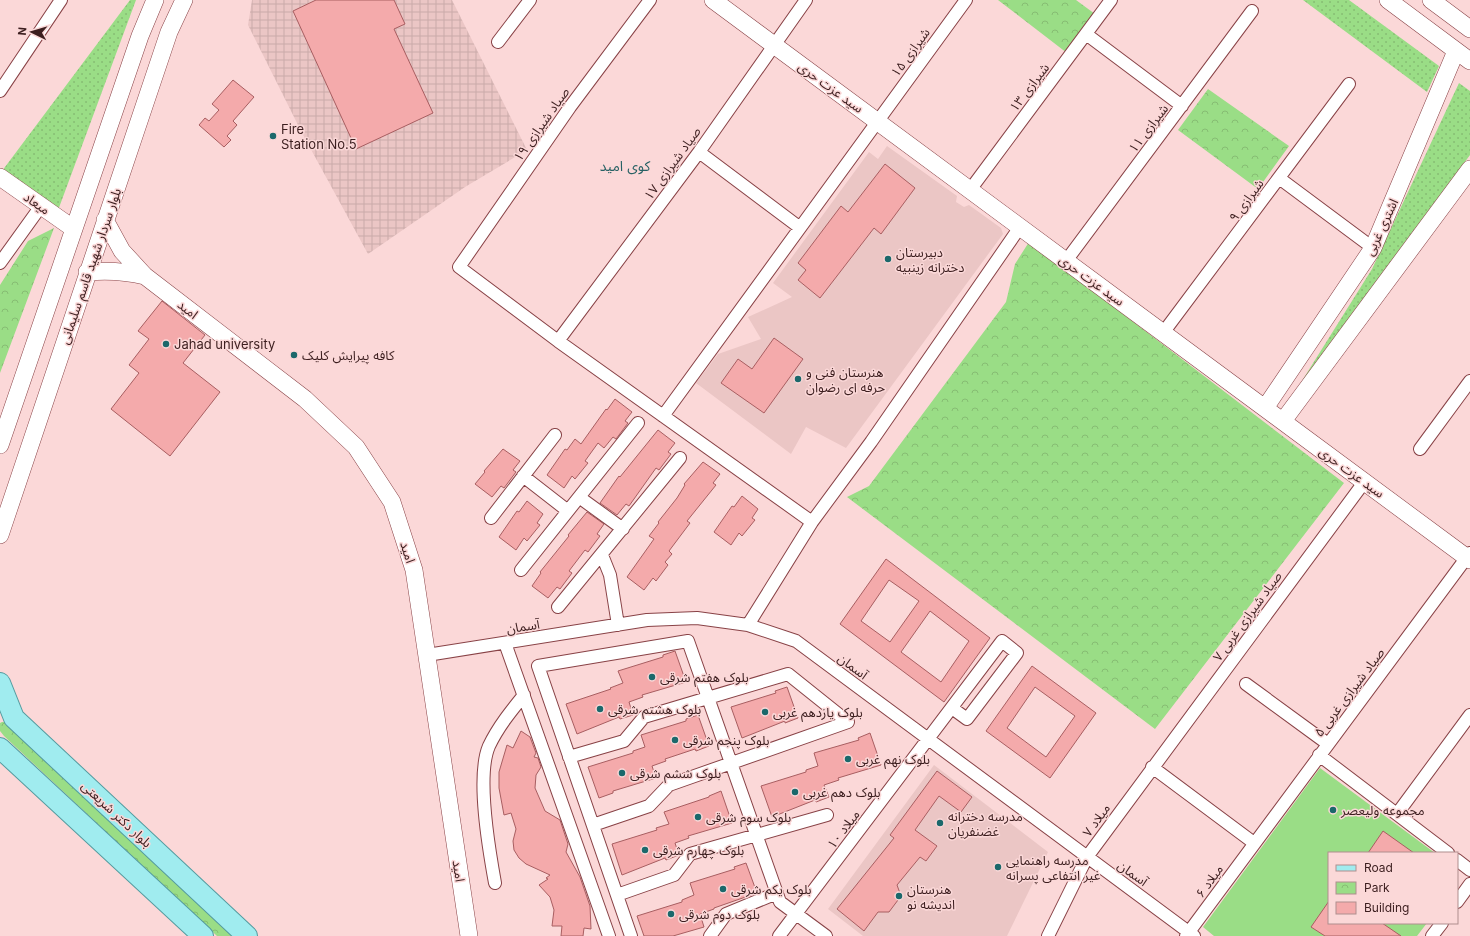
<svg xmlns="http://www.w3.org/2000/svg" width="1470" height="936" font-family="Inter,'Noto Sans Arabic',sans-serif">
<style>
.built{fill:#ebc6c5}
.industrial{fill:url(#industrial-grid)}
.grass{fill:url(#grass-dots)}
.park{fill:url(#park-crowns)}
.garden{fill:#9add86}
.building{fill:#f4aaab;stroke:#a85e61;fill-rule:evenodd}
.lines{fill:none;stroke-linecap:round;stroke-linejoin:round}
.street-casing{stroke:#884246;stroke-width:14}
.secondary-casing{stroke:#884246;stroke-width:18}
.primary-casing{stroke:#549b9f;stroke-width:22}
.street{stroke:#fff;stroke-width:12}
.secondary{stroke:#fff;stroke-width:17}
.primary{stroke:#a0ecef;stroke-width:20}
.poi-dot{fill:#1b686b;stroke:#fbd8d8;stroke-width:1.5}
.labels{text-anchor:middle;stroke-width:3;stroke-linejoin:round;paint-order:stroke}
.street-label{font-size:13px;fill:#3c1e1f;stroke:#fbd8d8}
.poi-label{font-size:13px;fill:#3c1e1f;stroke:#fbd8d8;text-anchor:start}
.neighbourhood-label{font-size:14px;fill:#276164;stroke:#fbd8d8}
</style>
<defs>
<pattern id="industrial-grid" width="8" height="8" patternUnits="userSpaceOnUse"><rect width="8" height="8" fill="#ebc6c5"/><path d="M0 4h8M4 0v8" fill="none" stroke="#caaaa9"/></pattern>
<pattern id="grass-dots" width="8" height="8" patternUnits="userSpaceOnUse"><rect width="8" height="8" fill="#9add86"/><path d="M2 2h.1M6 6h.1" fill="none" stroke="#86bd73" stroke-width="1.8" stroke-linecap="round"/></pattern>
<pattern id="park-crowns" width="20" height="18" patternUnits="userSpaceOnUse"><rect width="20" height="18" fill="#9add86"/><path d="M2 6a3 3 0 1 1 6 0M12 15a3 3 0 1 1 6 0" fill="none" stroke="#86bd73"/></pattern>
</defs>
<rect width="100%" height="100%" fill="#fbd8d8"/>
<!-- built -->
<path class="built" d="M887,146L957,196L956,202L964,207L969,205L1001,228L1003,234L846,448L806,427L791,454L696,383L718,354L761,339L748,317L792,297L773,283L869,152L878,159Z
M934,765L1048,852L1007,936H863L828,909Z"/>
<!-- industrial -->
<path class="industrial" d="M252,0H452L527,150L465,187L368,254L302,133L248,25Z"/>
<!-- grass -->
<path class="grass" d="M130,0H136L57,213L2,171Z
M1303,0H1349L1439,66L1427,92Z
M1459,83L1470,91V155L1300,384L1372,269Z"/>
<!-- park -->
<path class="park" d="M998,0H1076L1095,14L1067,53Z
M1208,89L1289,146L1258,189L1178,130Z
M54,228L0,373V285L28,241Z
M1029,242L1344,483L1155,729L847,497L869,486L1006,302L1015,264Z
M2,722H7L234,936H217L4,736L0,731V723Z"/>
<!-- garden -->
<path class="garden" d="M1320,768L1435,853H1329V923H1427L1417,936H1214L1203,927Z"/>
<!-- building -->
<path class="building" d="M316,0H394L405,24L394,29L433,113L356,149L293,11Z
M233,80L254,97L233,121L237,125L227,136L231,140L224,147L199,125L205,118L209,121L219,110L212,104Z
M885,164L915,188L881,234L874,228L820,298L798,280L806,270L798,263L841,206L848,212Z
M162,301L205,335L183,363L220,392L170,456L111,409L139,373L129,365L149,339L138,331Z
M774,338L803,359L764,413L721,383L738,359L752,369Z
M615,399L632,412L625,421L628,423L616,439L613,437L604,448L598,443L585,461L588,463L575,479L572,476L564,488L547,475L565,449L567,450L575,439L581,444L606,409L607,410Z
M658,430L675,443L668,452L671,454L659,470L656,468L629,506L626,504L617,515L600,503L619,476L620,477Z
M503,449L520,461L513,470L516,472L504,488L501,486L492,497L475,484L485,472L484,471Z
M703,462L720,474L713,483L716,485L687,521L690,523L669,551L672,554L665,562L668,565L656,581L653,578L644,590L627,577L654,539L649,536L659,523L658,522L677,498L685,485L684,484Z
M742,496L758,509L752,518L755,520L742,536L739,533L731,545L714,532L732,506L734,507Z
M527,501L543,514L537,523L540,525L527,541L524,538L516,550L499,537L517,511L519,512Z
M587,512L604,524L597,534L600,536L588,552L585,550L569,571L572,573L560,589L557,587L548,598L532,586L541,573L540,572L569,536L568,535Z
M886,559L990,638L944,702L840,624ZM889,580L919,601L890,642L861,621ZM930,611L969,641L941,682L901,652Z
M675,651L686,682L642,695L643,697L629,702L633,715L620,719L619,717L577,734L566,704L611,689L610,688L623,683L618,671L663,657V655Z
M1032,666L1096,713L1050,778L986,731ZM1035,687L1075,716L1046,757L1007,728Z
M787,687L798,718L785,723V721L742,738L731,707L776,693L775,691Z
M698,715L709,746L696,751L695,749L665,759L666,761L652,766L656,778L613,791V793L599,798L588,767L633,753V751L645,747L641,735L686,721V719Z
M521,731L530,737L536,753L534,757L538,758L541,767L536,775L535,788L545,811L560,820L568,844L566,852L580,877L590,906L591,929L584,928L583,936H561L562,926H552L554,910L550,897L539,885L548,879L546,878L550,875L526,864L519,858L514,850L513,841L516,829L511,813L504,815L499,788V772L507,745L513,748Z
M870,733L881,765L838,778L839,780L824,785L829,797L816,802L815,800L772,817L761,786L806,772V770L818,766L814,753L859,740L858,738Z
M937,771L972,797L961,812L939,796L915,830L937,846L926,861L920,857L897,885L901,896L889,912H878L864,931L837,909L894,838L890,835Z
M721,791L732,823L688,836L689,838L675,843L679,855L666,860L665,858L622,875L612,844L657,830L656,828L669,824L664,812L709,797V796Z
M1383,831L1414,853H1368Z
M746,863L757,893L714,908V909L700,914L704,927L673,936H644L637,916L682,902V900L694,895L690,883L735,869L734,867Z
M1329,901V923H1382L1401,936H1325L1311,927Z"/>
<g class="lines">
<!-- street casing -->
<g class="street-casing">
<path id="street" d="M650,0L570,107L459,267L558,341L812,522
M1086,34L1182,106
M498,42L530,0
M0,91L61,0
M699,152L799,227
M1279,178L1373,248
M970,190L1111,0
M1066,261L1252,11
M0,263L41,206
M1163,333L1349,84
M558,341L699,152L806,0
M663,416L966,0
M1420,449L1470,381
M523,476L568,511
M579,497L623,529
M491,518L555,435
M602,555L610,575L618,625
M521,570L638,423
M558,607L680,458
M748,625L812,522L871,442L1020,227
M505,643L609,936
M427,655L647,620L697,618L748,625L796,641L1194,936
M1246,684L1328,744
M1319,755L1448,853
M569,757L624,741L644,717L788,674L848,722L669,785L649,806L593,825
M1152,767L1254,843
M1397,814L1470,715
M1457,860L1470,870
M495,883C489,850 476,776 489,746C498,727 511,711 524,695
M617,895L674,875L690,854L827,815
M1457,902L1470,884
M631,936L538,666L688,641L780,902L826,936
M710,936L726,914L777,893
M779,936L1002,641L1017,653L967,719L952,708
M1048,936L1087,857L1365,481
M1186,936L1470,553
M1432,936L1442,923"/>
</g>
<!-- secondary casing -->
<g class="secondary-casing">
<path id="secondary" d="M713,0L1470,560
M1388,0L1470,61
M1431,0L1470,29
M0,177L74,229
M105,220L122,251L145,276L305,399L356,447L392,502L414,570L469,936
M87,272C108,270 125,271 145,276
M1265,408L1373,248L1456,51
M1283,421L1470,169
M0,445L140,36L155,0
M0,535L169,32L184,0"/>
</g>
<!-- primary casing -->
<g class="primary-casing">
<path id="primary" d="M0,683L14,718L247,936
M0,748L203,936"/>
</g>
<!-- street -->
<use href="#street" class="street"/>
<!-- secondary -->
<use href="#secondary" class="secondary"/>
<!-- primary -->
<use href="#primary" class="primary"/>
</g>
<!-- markers -->
<g class="poi-dot">
<circle cx="273" cy="136" r="4"/>
<circle cx="888" cy="259" r="4"/>
<circle cx="166" cy="344" r="4"/>
<circle cx="294" cy="355" r="4"/>
<circle cx="798" cy="379" r="4"/>
<circle cx="652" cy="677" r="4"/>
<circle cx="600" cy="709" r="4"/>
<circle cx="765" cy="712" r="4"/>
<circle cx="675" cy="740" r="4"/>
<circle cx="848" cy="759" r="4"/>
<circle cx="622" cy="773" r="4"/>
<circle cx="795" cy="792" r="4"/>
<circle cx="1333" cy="810" r="4"/>
<circle cx="698" cy="817" r="4"/>
<circle cx="940" cy="823" r="4"/>
<circle cx="645" cy="850" r="4"/>
<circle cx="998" cy="867" r="4"/>
<circle cx="723" cy="889" r="4"/>
<circle cx="899" cy="896" r="4"/>
<circle cx="671" cy="914" r="4"/>
</g>
<g class="labels">
<!-- street labels -->
<g class="street-label">
<text transform="translate(910 52) rotate(-54)" y="5">شیرازی ۱۵</text>
<text transform="translate(831 87) rotate(36)" y="5">سید عزت حری</text>
<text transform="translate(1029 87) rotate(-53)" y="5">شیرازی ۱۳</text>
<text transform="translate(541 124) rotate(-55)" y="5">صیاد شیرازی ۱۹</text>
<text transform="translate(1148 128) rotate(-53)" y="5">شیرازی ۱۱</text>
<text transform="translate(672 163) rotate(-54)" y="5">صیاد شیرازی ۱۷</text>
<text transform="translate(1246 200) rotate(-54)" y="5">شیرازی ۹</text>
<text transform="translate(37 203) rotate(35)" y="5">میعاد</text>
<text transform="translate(1381 227) rotate(-65)" y="5">اشتری غربی</text>
<text transform="translate(90 266) rotate(-71)" y="5">بلوار سردار شهید قاسم سلیمانی</text>
<text transform="translate(1092 280) rotate(36)" y="5">سید عزت حری</text>
<text transform="translate(188 309) rotate(38)" y="5">امید</text>
<text transform="translate(1352 472) rotate(36)" y="5">سید عزت حری</text>
<text transform="translate(408 552) rotate(72)" y="5">امید</text>
<text transform="translate(1247 616) rotate(-54)" y="5">صیاد شیرازی غربی ۷</text>
<text transform="translate(523 626) rotate(-9)" y="5">آسمان</text>
<text transform="translate(853 666) rotate(37)" y="5">آسمان</text>
<text transform="translate(1349 692) rotate(-53)" y="5">صیاد شیرازی غربی ۵</text>
<text transform="translate(117 814) rotate(43)" y="5">بلوار دکتر شریعتی</text>
<text transform="translate(1096 820) rotate(-54)" y="5">میلاد ۷</text>
<text transform="translate(843 829) rotate(-53)" y="5">میلاد ۱۰</text>
<text transform="translate(459 871) rotate(82)" y="5">امید</text>
<text transform="translate(1133 873) rotate(36)" y="5">آسمان</text>
<text transform="translate(1209 881) rotate(-54)" y="5">میلاد ۶</text>
</g>
<!-- poi labels -->
<g class="poi-label">
<text x="281" y="134">Fire<tspan x="281" dy="15">Station No.5</tspan></text>
<text x="896" y="257">دبیرستان<tspan x="896" dy="15">دخترانه زینبیه</tspan></text>
<text x="174" y="349">Jahad university</text>
<text x="302" y="360">کافه پیرایش کلیک</text>
<text x="806" y="377">هنرستان فنی و<tspan x="806" dy="15">حرفه ای رضوان</tspan></text>
<text x="660" y="682">بلوک هفتم شرقی</text>
<text x="608" y="714">بلوک هشتم شرقی</text>
<text x="773" y="717">بلوک یازدهم غربی</text>
<text x="683" y="745">بلوک پنجم شرقی</text>
<text x="856" y="764">بلوک نهم غربی</text>
<text x="630" y="778">بلوک ششم شرقی</text>
<text x="803" y="797">بلوک دهم غربی</text>
<text x="1341" y="815">مجموعه ولیعصر</text>
<text x="948" y="821">مدرسه دخترانه<tspan x="948" dy="15">غضنفریان</tspan></text>
<text x="706" y="822">بلوک سوم شرقی</text>
<text x="653" y="855">بلوک چهارم شرقی</text>
<text x="1006" y="865">مدرسه راهنمایی<tspan x="1006" dy="15">غیر انتفاعی پسرانه</tspan></text>
<text x="731" y="894">بلوک یکم شرقی</text>
<text x="907" y="894">هنرستان<tspan x="907" dy="15">اندیشه نو</tspan></text>
<text x="679" y="919">بلوک دوم شرقی</text>
</g>
<!-- neighbourhood labels -->
<g class="neighbourhood-label">
<text x="625" y="171">کوی امید</text>
</g>
</g>
<!-- legend -->
<rect x="1328" y="852" width="130" height="72" fill="#fbd8d8" stroke="#af8e8e"/>
<rect x="1336" y="865" width="20" height="6" fill="#a0ecef" stroke="#af8e8e"/>
<text x="1364" y="872" font-size="12" fill="#3c1e1f">Road</text>
<rect x="1336" y="882" width="20" height="12" fill="url(#park-crowns)" stroke="#af8e8e"/>
<text x="1364" y="892" font-size="12" fill="#3c1e1f">Park</text>
<rect x="1336" y="902" width="20" height="12" fill="#f4aaab" stroke="#af8e8e"/>
<text x="1364" y="912" font-size="12" fill="#3c1e1f">Building</text>
<!-- north arrow -->
<g transform="translate(32 32) rotate(275)" stroke="#fbd8d8" stroke-width="3" paint-order="stroke">
<path d="M0-3L7 15L0 10L-7 15Z" fill="#3c1e1f"/>
<text y="-6" font-size="11" font-weight="bold" text-anchor="middle" fill="#3c1e1f">N</text>
</g>
</svg>
